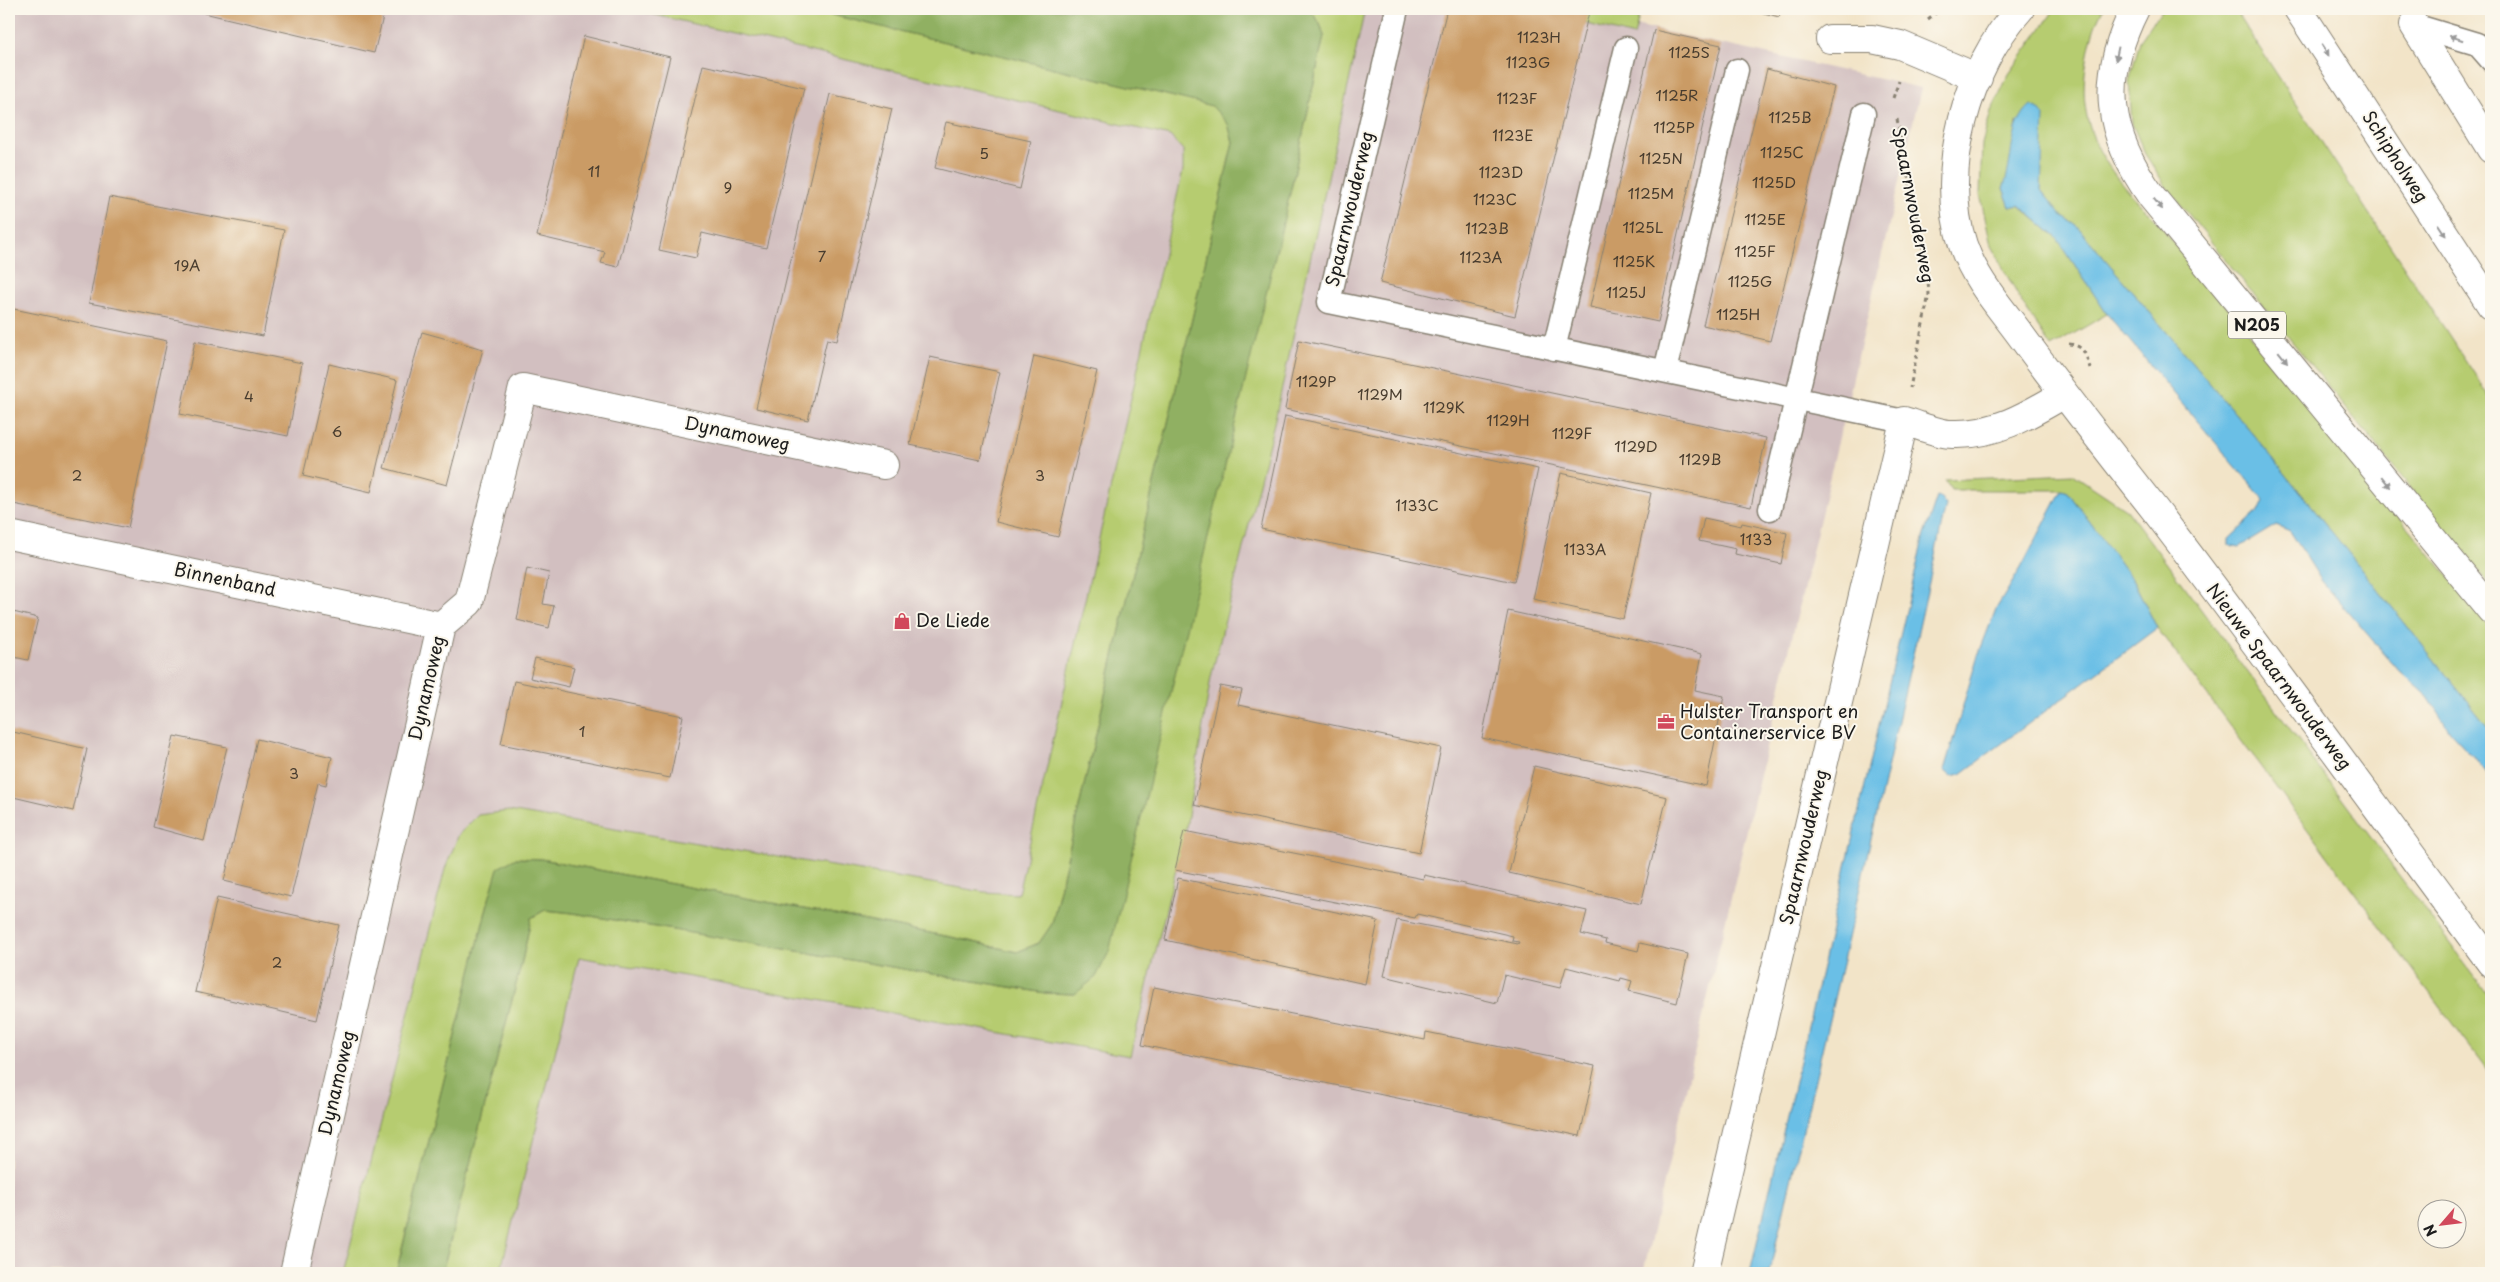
<svg xmlns="http://www.w3.org/2000/svg" width="2500" height="1282" font-family="'Playpen Sans',sans-serif">
<style>
.industrial{fill:#d2bfc0}
.green{fill:#b6cc70;stroke:#697446}
.forest{fill:#90b062;stroke:#56663f}
.water{fill:#6abfe6;stroke:#436e81}
.building{fill:#ca9b65}
.lines{fill:none;stroke-linecap:round;stroke-linejoin:round}
.lane-casing{stroke:#878072;stroke-width:25}
.street-casing{stroke:#878072;stroke-width:30}
.secondary-casing{stroke:#878072;stroke-width:30}
.highway-casing{stroke:#878072;stroke-width:30}
.path{stroke:#878072;stroke-width:3;stroke-dasharray:4 4;stroke-linecap:butt}
.lane{stroke:#fff;stroke-width:22}
.street{stroke:#fff;stroke-width:28}
.secondary{stroke:#fff;stroke-width:28}
.highway{stroke:#fff;stroke-width:28}
.oneway{fill:#999}
.labels{text-anchor:middle;stroke-width:4;stroke-linejoin:round;paint-order:stroke}
.number-label{font-size:15px;fill:#483c2e}
.shield{fill:#fbf7ec;stroke:#5f5e5a;stroke-width:1}
.shield-label{font-size:16px;font-weight:bold;fill:#1c1c1c}
.street-label{font-size:18px;fill:#1c1c1c;stroke:#fbf7ec}
.poi-label{font-size:18px;fill:#1c1c1c;stroke:#fbf7ec;text-anchor:start}
</style>
<rect width="100%" height="100%" fill="#fbf7ec"/>
<filter id="ink" filterUnits="userSpaceOnUse"><feTurbulence type="fractalNoise" baseFrequency=".02" numOctaves="2"/><feDisplacementMap in="SourceGraphic" scale="10" xChannelSelector="R" yChannelSelector="G"/><feConvolveMatrix kernelMatrix="1 2 1 2 8 2 1 2 1" color-interpolation-filters="sRGB"/></filter>
<filter id="wash" filterUnits="userSpaceOnUse"><feTurbulence type="fractalNoise" baseFrequency=".0096" numOctaves="4" result="noise"/><feDisplacementMap in="SourceGraphic" scale="20" xChannelSelector="R" yChannelSelector="G"/><feGaussianBlur stdDeviation="1.12" result="paint"/><feColorMatrix in="noise" values="0 0 0 0 0 0 0 0 0 0 0 0 0 0 0 0 0 1.4 0 .05"/><feComposite in="paint" operator="in"/></filter>
<g filter="url(#wash)">
<rect width="100%" height="100%" fill="#f2e4c8"/>
<!-- industrial -->
<path class="industrial" d="M9,9H672L1249,155L1282,9H1562L1921,88L1643,1273H9Z"/>
<!-- green -->
<path class="green" d="M630,9H807L1213,106L1228,124L1233,142L1052,924L1039,943L1017,952L956,938L541,859L516,858L489,899L396,1273H343L445,869L459,834L478,815L509,811L984,892L1018,894L1183,170V150L1170,136Z
M1302,9H1365L1276,415L1211,677L1186,828L1130,1056L579,957L500,1273H442L523,957L531,918L545,910L573,913L1045,993L1075,994L1291,189L1324,36C1321,24 1316,12 1302,9Z
M1529,9H1641L1634,36Z
M2055,9H2103C2094,25 2090,42 2087,60C2074,129 2107,172 2154,218L2491,629V731L2271,456L2077,226L2061,216L2041,190L2042,161L2017,122L2009,173L2003,188L2010,207L2018,205L2057,238L2107,314L2051,347L2022,303L1991,246L1980,194L1982,144L1991,111L2009,74Z
M2162,9H2234L2491,399V587L2165,185L2145,154L2132,124L2129,81L2140,41Z
M2073,474L2127,510L2491,999V1075L2157,628L2134,582L2068,492L2062,490H1951L1945,480Z"/>
<!-- forest -->
<path class="forest" d="M807,9H1302C1316,12 1321,24 1324,36L1291,189L1109,952L1096,977L1075,994L1045,993L573,913L545,910L531,918L523,957L442,1273H396L489,899L498,868L516,858L541,859L956,938L1017,952L1039,943L1052,924L1233,142L1228,124L1212,106Z"/>
<!-- water -->
<path class="water" d="M2031,105L2039,109L2044,116L2041,190L2063,217L2077,226L2271,456L2491,731V780L2471,754L2451,733L2428,697L2399,671L2321,580L2290,531L2276,525L2240,547L2229,545V539L2259,511L2264,500L2107,314L2057,238L2019,205L2010,207L2003,188C2014,162 2008,124 2031,105Z
M2062,490L2068,492L2134,582L2157,628L1961,774L1951,776L1944,770L1977,658L1996,609L2021,568Z
M1937,497L1941,498L1946,505C1890,762 1830,1018 1769,1273H1750L1924,535Z"/>
<g id="blocks">
<!-- building -->
<path class="building" d="M205,9H385L374,53L204,13Z
M1447,9H1577L1589,12L1515,316L1380,283Z
M1748,9H1782L1779,17Z
M1654,30L1721,45L1658,322L1590,307Z
M584,36L670,57L618,267L601,263L605,252L537,236Z
M703,65L804,88L766,248L702,233L696,258L659,250Z
M1767,69L1834,87L1770,341L1703,325Z
M830,94L892,109L837,341L827,339L808,420L756,408Z
M946,122L1031,141L1020,189L935,168Z
M109,197L284,230L263,336L89,303Z
M9,308L167,341L128,528L9,503Z
M422,332L483,349L447,485L384,468Z
M1299,340L1766,438L1751,507L1285,409Z
M195,341L302,363L288,436L180,414Z
M1034,356L1097,371L1058,537L996,522Z
M930,357L1000,372L980,460L910,445Z
M329,364L397,380L371,492L303,476Z
M1285,416L1538,469L1514,582L1261,529Z
M1561,473L1651,493L1623,619L1533,599Z
M1704,518L1741,526L1742,523L1787,533L1781,564L1735,554L1736,549L1699,541Z
M527,568L549,573L543,604L554,606L549,628L517,620Z
M9,611L38,618L28,660L9,656Z
M1508,611L1702,654L1695,690L1724,696L1706,786L1482,738Z
M535,658L574,667L569,687L530,678Z
M514,681L683,716L670,778L501,744Z
M1220,686L1242,690L1238,705L1441,748L1419,853L1194,805Z
M9,731L87,749L73,811L9,796Z
M174,736L227,747L204,841L153,827Z
M257,739L332,757L326,785L318,783L291,897L224,881Z
M1534,766L1667,797L1641,904L1509,873Z
M1184,831L1423,879L1424,875L1587,911L1581,934L1606,940L1605,943L1638,951L1640,943L1688,954L1677,1003L1629,991L1632,981L1621,978L1620,981L1566,967L1560,988L1504,975L1497,1003L1384,976L1397,920L1518,944L1519,942L1512,941L1513,936L1417,914L1415,918L1175,870Z
M1178,878L1378,921L1365,984L1165,940Z
M217,898L339,925L317,1020L195,992Z
M1154,987L1425,1040L1426,1032L1595,1066L1580,1136L1142,1045Z"/>
</g>
</g>
<g filter="url(#ink)">
<use href="#blocks" fill-opacity="0" stroke="#878072" stroke-width="1"/>
<g class="lines">
<!-- lane casing -->
<g class="lane-casing">
<path id="lane" d="M1397,9L1329,302L1904,421
M2414,25L2477,44L2491,60
M1554,349L1626,48
M1665,371L1737,70
M1770,509L1864,114"/>
</g>
<!-- street casing -->
<g class="street-casing">
<path id="street" d="M1830,39H1872L1900,45L1978,78
M9,535L441,626
M294,1273L441,626L469,602L523,388L884,465
M1704,1273L1904,421C1919,425 1937,434 1952,434C1994,436 2030,414 2064,394"/>
</g>
<!-- secondary casing -->
<g class="secondary-casing">
<path id="secondary" d="M2020,9C1968,66 1938,170 1963,245C1975,280 2001,308 2022,337C2065,396 2110,453 2155,510C2269,659 2379,812 2491,963"/>
</g>
<!-- highway casing -->
<g class="highway-casing">
<path id="highway" d="M2135,9C2099,80 2107,134 2152,197L2491,610
M2298,9L2491,305
M2414,25L2491,149"/>
</g>
<!-- path -->
<path class="path" d="M1931,9L1938,11
M1928,19L1941,9
M1893,98L1899,81
M1897,119L1927,268L1929,294L1910,388
M2069,344C2084,345 2086,355 2090,368"/>
<!-- lane -->
<use href="#lane" class="lane"/>
<!-- street -->
<use href="#street" class="street"/>
<!-- secondary -->
<use href="#secondary" class="secondary"/>
<!-- highway -->
<use href="#highway" class="highway"/>
</g>
<!-- one-way arrows -->
<defs><path id="oneway-solid" d="M-6-.8H1V-3.2L6.5 0L1 3.2V.8H-6Z" transform="scale(1.25)"/></defs>
<g class="oneway">
<use href="#oneway-solid" transform="translate(2456 38) rotate(-162)"/>
<use href="#oneway-solid" transform="translate(2325 50) rotate(57)"/>
<use href="#oneway-solid" transform="translate(2117 54) rotate(102)"/>
<use href="#oneway-solid" transform="translate(2158 204) rotate(51)"/>
<use href="#oneway-solid" transform="translate(2442 230) rotate(57)"/>
<use href="#oneway-solid" transform="translate(2283 357) rotate(51)"/>
<use href="#oneway-solid" transform="translate(2386 482) rotate(51)"/>
</g>
</g>
<!-- icons -->
<defs>
<g id="shop-bare" transform="scale(1.35)"><path d="M-5-2.5h2.3a2.7 3.5 0 0 1 5.4 0H5L5.5 6h-11ZM-1.5-2.5h3a1.5 2.3 0 0 0-3 0Z" fill="#d1495b" stroke="#fbf7ec" stroke-width="2.5" paint-order="stroke"/></g>
<g id="office-bare" transform="scale(1.35)"><path d="M-6-3h4V-5.5h4V-3h4V5H-6ZM-1-4.5V-3h2v-1.5ZM-6 0V1H6V0Z" fill="#d1495b" stroke="#fbf7ec" stroke-width="2.5" paint-order="stroke"/></g>
</defs>
<g fill-rule="evenodd">
<use href="#shop-bare" x="902" y="621"/>
<use href="#office-bare" x="1666" y="722"/>
</g>
<g class="labels">
<!-- number labels -->
<g class="number-label">
<text x="1539" y="43">1123H</text>
<text x="1689" y="58">1125S</text>
<text x="1528" y="68">1123G</text>
<text x="1677" y="101">1125R</text>
<text x="1517" y="104">1123F</text>
<text x="1790" y="123">1125B</text>
<text x="1674" y="133">1125P</text>
<text x="1513" y="141">1123E</text>
<text x="1782" y="158">1125C</text>
<text x="984" y="159">5</text>
<text x="1661" y="164">1125N</text>
<text x="594" y="177">11</text>
<text x="1501" y="178">1123D</text>
<text x="1774" y="188">1125D</text>
<text x="728" y="193">9</text>
<text x="1651" y="199">1125M</text>
<text x="1495" y="205">1123C</text>
<text x="1765" y="225">1125E</text>
<text x="1643" y="233">1125L</text>
<text x="1487" y="234">1123B</text>
<text x="1755" y="257">1125F</text>
<text x="822" y="262">7</text>
<text x="1481" y="263">1123A</text>
<text x="1634" y="267">1125K</text>
<text x="187" y="271">19A</text>
<text x="1750" y="287">1125G</text>
<text x="1626" y="298">1125J</text>
<text x="1738" y="320">1125H</text>
<text x="1316" y="387">1129P</text>
<text x="1380" y="400">1129M</text>
<text x="249" y="402">4</text>
<text x="1444" y="413">1129K</text>
<text x="1508" y="426">1129H</text>
<text x="337" y="437">6</text>
<text x="1572" y="439">1129F</text>
<text x="1636" y="452">1129D</text>
<text x="1700" y="465">1129B</text>
<text x="77" y="481">2</text>
<text x="1040" y="481">3</text>
<text x="1417" y="511">1133C</text>
<text x="1756" y="545">1133</text>
<text x="1585" y="555">1133A</text>
<text x="582" y="737">1</text>
<text x="294" y="779">3</text>
<text x="277" y="968">2</text>
</g>
<!-- shield labels -->
<rect class="shield" x="2228" y="311.5" width="58" height="27" rx="4"/>
<g class="shield-label">
<text x="2257" y="331">N205</text>
</g>
<!-- street labels -->
<g class="street-label">
<text transform="translate(2395 157) rotate(57)" y="6">Schipholweg</text>
<text transform="translate(1913 205) rotate(79)" y="6">Spaarnwouderweg</text>
<text transform="translate(1350 209) rotate(-77)" y="6">Spaarnwouderweg</text>
<text transform="translate(737 434) rotate(12)" y="6">Dynamoweg</text>
<text transform="translate(225 580) rotate(12)" y="6">Binnenband</text>
<text transform="translate(2279 677) rotate(53)" y="6">Nieuwe Spaarnwouderweg</text>
<text transform="translate(427 688) rotate(-77)" y="6">Dynamoweg</text>
<text transform="translate(1804 847) rotate(-77)" y="6">Spaarnwouderweg</text>
<text transform="translate(337 1083) rotate(-77)" y="6">Dynamoweg</text>
</g>
<!-- poi labels -->
<g class="poi-label">
<text x="916" y="627">De Liede</text>
<text x="1680" y="718">Hulster Transport en<tspan x="1680" dy="21">Containerservice BV</tspan></text>
</g>
</g>
<!-- margin -->
<rect width="2500" height="1282" fill="none" stroke="#fbf7ec" stroke-width="30"/>
<!-- north arrow -->
<g transform="translate(2442 1224) rotate(242)"><circle r="24" fill="#fbf7ec" stroke="#a29f99"/>
<path d="M0-4L9 19L0 12L-9 19Z" fill="#d1495b"/>
<text y="-8" font-size="14" font-weight="bold" text-anchor="middle" fill="#1c1c1c">N</text>
</g>
</svg>
